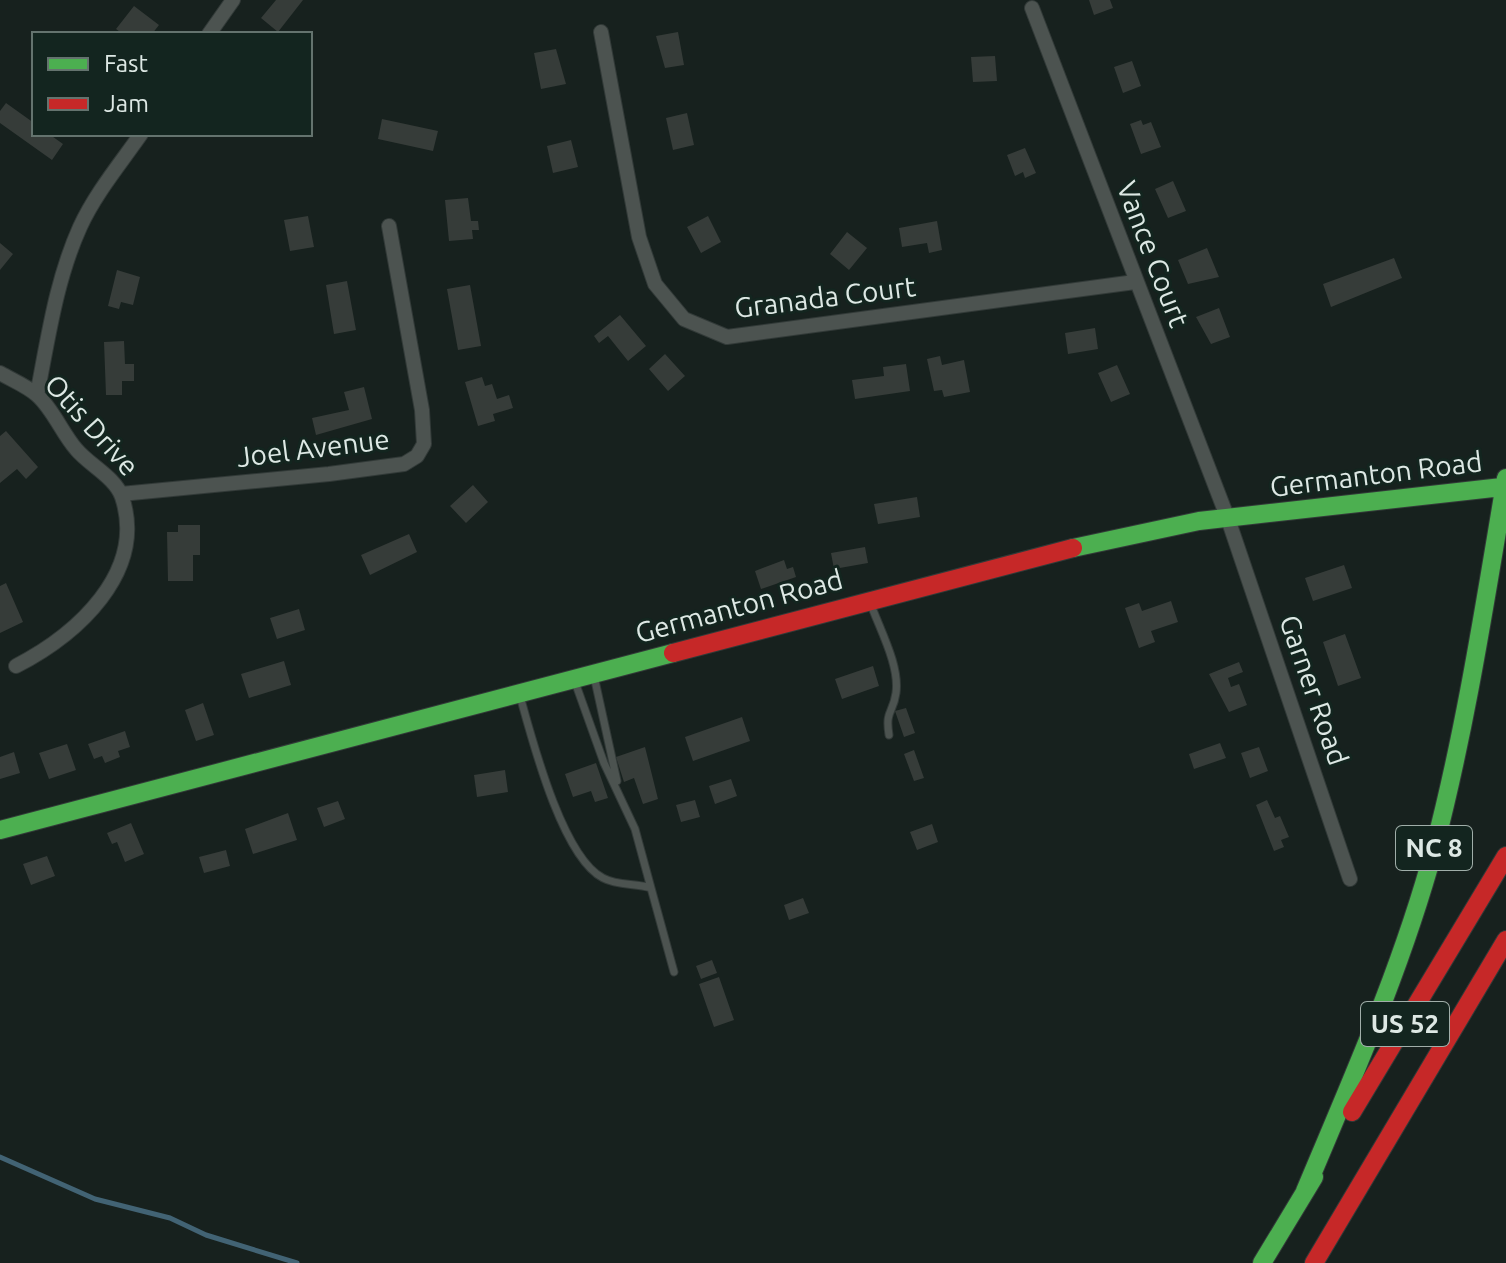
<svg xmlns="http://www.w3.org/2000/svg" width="1506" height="1263" font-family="Ubuntu,sans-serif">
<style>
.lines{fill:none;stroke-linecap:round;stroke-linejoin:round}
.stream{stroke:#426374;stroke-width:5}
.building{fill:#363c39}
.lane-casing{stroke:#323a38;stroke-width:9}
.street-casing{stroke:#323a38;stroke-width:16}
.fast-casing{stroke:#323a38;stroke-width:20}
.jam-casing{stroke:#323a38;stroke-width:20}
.lane{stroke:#4c5350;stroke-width:7}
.street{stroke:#4c5350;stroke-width:14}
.fast{stroke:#4caf50;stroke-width:18}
.jam{stroke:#c62828;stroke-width:18}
.labels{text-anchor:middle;stroke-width:6;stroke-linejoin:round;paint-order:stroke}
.shield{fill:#13251f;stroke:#a0aea9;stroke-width:2}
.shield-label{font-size:26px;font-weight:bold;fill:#dde8e4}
.street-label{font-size:28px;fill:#dde8e4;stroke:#13251f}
</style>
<rect width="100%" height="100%" fill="#17211e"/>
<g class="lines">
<!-- stream -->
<path class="stream" d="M0,1157L95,1199L170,1218L206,1235L297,1263"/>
</g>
<!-- building -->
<path class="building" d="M276,0H303L278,32L261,18Z
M1089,0H1110L1113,8L1094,15Z
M134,6L159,25L152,34H123L116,29Z
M678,32L684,65L665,68L656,36Z
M556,49L566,84L541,89L534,53Z
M995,56L997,81L973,82L971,57Z
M1132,61L1141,86L1123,93L1114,67Z
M6,103L34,123V134H49L63,144L52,160L0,123V111Z
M687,113L694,145L673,150L666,118Z
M382,119L438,131L433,151L378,139Z
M1141,120L1143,125L1151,122L1161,147L1141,154L1130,124Z
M571,140L578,167L553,173L547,146Z
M1025,148L1036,173L1025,178L1023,172L1015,176L1007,155Z
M1173,181L1186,211L1168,218L1155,189Z
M468,198L471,221H478L479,230H472L473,239L449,241L445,200Z
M308,216L314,247L290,251L284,220Z
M708,216L721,242L701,253L687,227Z
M937,221L942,250L929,253L927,243L902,247L899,228Z
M847,232L867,248L849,270L830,254Z
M0,243L13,254L0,270Z
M1207,248L1219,277L1188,284L1178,260Z
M1394,258L1402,278L1331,307L1323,284Z
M117,270L140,277L133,305L121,302L119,309L108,306Z
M347,281L356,330L334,334L326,285Z
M470,285L481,346L458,350L447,289Z
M1219,308L1230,337L1211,344L1196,317Z
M620,315L646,346L628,361L608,336L599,343L594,336Z
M1095,328L1098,349L1068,354L1065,333Z
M124,341L125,364H134V381H122V395H106L104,342Z
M665,354L685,376L668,391L649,369Z
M940,356L942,365L964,360L970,392L944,397L942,390L934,391L927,359Z
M906,364L910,391L855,399L852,380L884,376L883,367Z
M1117,365L1130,394L1111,402L1098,373Z
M482,377L485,386L492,384L497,399L509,395L513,408L493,414L495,421L478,426L465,382Z
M364,387L372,419L316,435L312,418L349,410L344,392Z
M6,431L38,467L26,479L17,469L0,483V436Z
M473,485L488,502L466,523L450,506Z
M917,497L920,517L878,524L874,504Z
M178,525H200V555H193V581H168L167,532H178Z
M409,534L417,552L370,575L361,555Z
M865,547L868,563L834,569L831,553Z
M784,560L787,569L793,567L796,577L761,589L755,571Z
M1344,565L1352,588L1313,601L1305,578Z
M6,583L23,622L0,633V586Z
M1171,601L1178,622L1151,631L1155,642L1139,648L1125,608L1139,603L1142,611Z
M299,609L305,630L277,639L270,618Z
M1345,634L1361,678L1338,686L1323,642Z
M284,661L291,685L249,698L241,674Z
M1239,662L1243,672L1228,678L1231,687L1239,684L1247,705L1229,712L1209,674Z
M873,666L879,686L842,699L835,679Z
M203,703L214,735L196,741L185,710Z
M906,708L915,733L904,737L895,711Z
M742,717L750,741L693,761L685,737Z
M125,731L130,747L118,751L120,757L105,763L102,756L94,759L88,744Z
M1220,743L1226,758L1194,769L1189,754Z
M67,744L76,770L49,779L39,753Z
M645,747L658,799L643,804L634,778L624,782L616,757Z
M1259,747L1268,771L1250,778L1241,753Z
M914,750L924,778L914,781L904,754Z
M14,752L20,773L0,779V757Z
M596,763L608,798L595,802L591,791L573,797L565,774Z
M505,770L508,792L477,797L474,775Z
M731,779L737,796L715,804L709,786Z
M695,800L700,817L681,822L676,805Z
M1267,800L1275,818L1280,816L1289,837L1281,840L1284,847L1274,851L1256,805Z
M338,801L345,819L324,827L317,808Z
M288,813L297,840L253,854L245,829Z
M131,823L144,854L125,862L117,842L112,844L107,833Z
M932,824L938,842L917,850L910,832Z
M226,850L230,866L204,873L199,857Z
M47,856L55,876L31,885L23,864Z
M803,898L809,913L789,920L784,905Z
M712,960L717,973L701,979L696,966Z
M719,977L734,1020L714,1027L699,984Z"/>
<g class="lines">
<!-- lane casing -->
<g class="lane-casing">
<path id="lane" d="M870,602C879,628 900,665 896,693C893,714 885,710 889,735
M594,676L617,781
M575,682L604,763L635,829L651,888
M520,696C532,739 562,857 603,878C618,886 635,883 651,888L674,972"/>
</g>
<!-- street casing -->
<g class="street-casing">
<path id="street" d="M1032,8L1228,519L1350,879
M601,32L639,237L655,284L684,319L727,337L1135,282
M209,34L233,0
M0,373C12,380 27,386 37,395C53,409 62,433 76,449C89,465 115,477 122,497C147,573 76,635 16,666
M37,395C48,339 56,280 80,227C95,194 120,164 141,134
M121,494L329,474L404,464L417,456L424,444L422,410L389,226"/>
</g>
<!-- fast casing -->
<g class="fast-casing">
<path id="fast" d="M1073,548L1199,521L1502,487
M0,830L673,653
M1305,1191C1352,1079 1402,967 1434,849C1466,727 1485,602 1506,478
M1262,1263L1314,1177"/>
</g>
<!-- jam casing -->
<g class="jam-casing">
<path id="jam" d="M673,653L1073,548
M1352,1112L1506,856
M1314,1263L1506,940"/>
</g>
<!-- lane -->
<use href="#lane" class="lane"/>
<!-- street -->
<use href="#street" class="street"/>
<!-- fast -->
<use href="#fast" class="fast"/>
<!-- jam -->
<use href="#jam" class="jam"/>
</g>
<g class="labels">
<!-- shield labels -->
<g class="shield">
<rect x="1396" y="826" width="76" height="44" rx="6"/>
<rect x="1361" y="1002" width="88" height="44" rx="6"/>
</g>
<g class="shield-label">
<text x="1434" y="857">NC 8</text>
<text x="1405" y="1033">US 52</text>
</g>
<!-- street labels -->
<g class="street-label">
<text transform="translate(1153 254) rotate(69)" y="10">Vance Court</text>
<text transform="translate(825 297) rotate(-7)" y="10">Granada Court</text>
<text transform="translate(92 425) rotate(48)" y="10">Otis Drive</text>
<text transform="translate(313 448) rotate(-7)" y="10">Joel Avenue</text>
<text transform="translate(1376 474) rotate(-7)" y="10">Germanton Road</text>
<text transform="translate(739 606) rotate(-15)" y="10">Germanton Road</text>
<text transform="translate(1314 690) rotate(71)" y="10">Garner Road</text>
</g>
</g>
<!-- legend -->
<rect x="32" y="32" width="280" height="104" fill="#13251f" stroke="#64736e" stroke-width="2"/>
<rect x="48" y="58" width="40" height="12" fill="#4caf50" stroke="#64736e" stroke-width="2"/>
<text x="104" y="72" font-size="24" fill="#dde8e4">Fast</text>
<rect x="48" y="98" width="40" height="12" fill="#c62828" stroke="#64736e" stroke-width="2"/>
<text x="104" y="112" font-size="24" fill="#dde8e4">Jam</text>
</svg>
